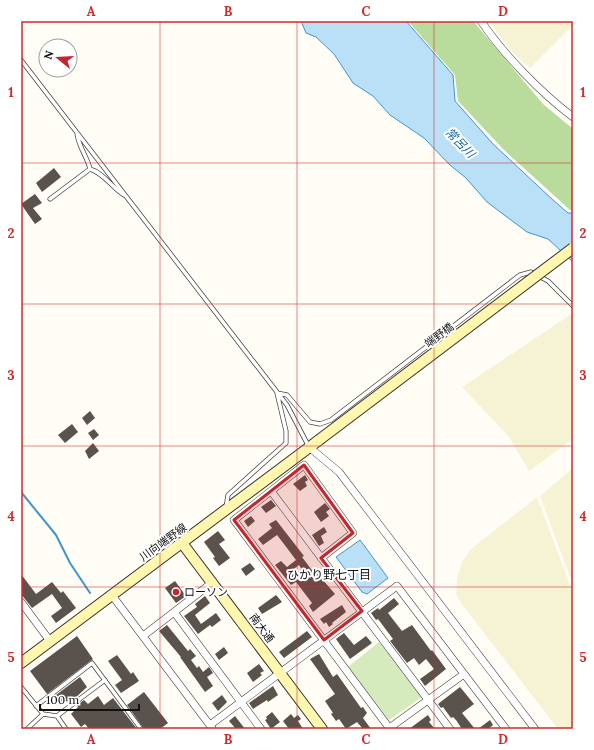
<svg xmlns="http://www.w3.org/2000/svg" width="594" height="750" font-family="Lora,'Noto Sans JP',serif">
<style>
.farmland{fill:#f6f3d4}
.green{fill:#d5ebbd}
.forest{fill:#b9dc9c}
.water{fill:#b9e0f7;stroke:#3f96cf}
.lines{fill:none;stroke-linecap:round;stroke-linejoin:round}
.stream{stroke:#3f96cf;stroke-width:2}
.building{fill:#5a524d;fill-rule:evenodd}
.lane-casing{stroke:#444;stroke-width:5}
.street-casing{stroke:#444;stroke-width:8}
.secondary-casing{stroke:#333;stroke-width:12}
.lane{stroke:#fff;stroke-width:3.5}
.street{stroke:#fff;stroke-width:7}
.secondary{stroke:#fff6b0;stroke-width:10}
.secondary-bridge-casing{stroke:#333;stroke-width:12;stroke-linecap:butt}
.secondary-bridge{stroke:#fff6b0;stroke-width:10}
.marked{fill:#c4262e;fill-opacity:0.2;stroke:#c4262e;stroke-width:3;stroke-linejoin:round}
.grid{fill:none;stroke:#d62828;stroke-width:1;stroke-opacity:0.55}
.poi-dot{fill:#c4262e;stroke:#fff;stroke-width:1.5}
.labels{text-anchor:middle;stroke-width:4;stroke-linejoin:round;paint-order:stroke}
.street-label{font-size:11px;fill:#111;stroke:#fff}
.poi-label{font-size:11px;fill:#111;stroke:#fff;text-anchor:start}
.water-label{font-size:12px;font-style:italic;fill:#1768a6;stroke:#fff}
.neighbourhood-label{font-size:12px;fill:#111;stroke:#fff}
.neatline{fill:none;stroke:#d62828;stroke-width:1.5}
.grid-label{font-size:13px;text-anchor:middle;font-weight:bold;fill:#d62828}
</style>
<rect width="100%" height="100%" fill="#fffdf5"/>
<!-- farmland -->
<path class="farmland" d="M489,21H573V25L530,68L512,52Z
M573,313V439L529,471L509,437L462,387Z
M573,468V585L540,496Z
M537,497L573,593V729H558L461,603L456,594L457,578L462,562L471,549Z"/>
<!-- green -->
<path class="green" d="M379,642L422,697L389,720L348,667Z"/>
<!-- forest -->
<path class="forest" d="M408,21H473L543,104L573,129V210H570L504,150L458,101L455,75Z"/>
<!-- water -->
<path class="water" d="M301,21H406L453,75L455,101L493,144L553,200L568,213H573V262L548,239L527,232L487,202L466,178L450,165L424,138L390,115L373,96L353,83L334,54L316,37L306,33Z
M360,540L388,578L367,594L362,592L336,557Z"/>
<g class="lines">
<!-- stream -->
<path class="stream" d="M21,492L56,535L70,563L90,593"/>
</g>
<!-- building -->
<path class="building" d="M54,168L61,177L42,192L36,183Z
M35,194L42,203L33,208L42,219L35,224L21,204Z
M90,411L95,418L87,425L82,418Z
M72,424L78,432L65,443L58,435Z
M94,429L99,435L93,440L88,433Z
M93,443L99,451L89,459L85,451Z
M305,475L308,480L305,482L307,486L300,491L293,484Z
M271,500L276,506L266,513L261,507Z
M325,503L330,509L326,512L329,516L321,522L314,512Z
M251,516L255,521L248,527L244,521Z
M276,520L304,556L302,557L314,573L316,572L335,594L313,612L309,606L312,603L296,582L291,585L275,565L281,561L287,567L296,560L287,548L277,535L263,545L258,539L272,528L269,524ZM299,565L305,574L297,580L291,571Z
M324,527L327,532L321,536L324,543L319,546L312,535Z
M218,531L225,540L219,544L230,558L219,566L213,558L215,557L204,542Z
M250,563L255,569L246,576L241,569Z
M21,574L36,594L52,582L61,593L63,591L76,608L56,623L51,616L62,608L52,594L32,608L21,594Z
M175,581L186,596L176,603L165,588Z
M276,595L282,602L262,614L258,608Z
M205,596L210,603L195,615L201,624L216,613L221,620L212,627L210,625L198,634L184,616L197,607L195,604Z
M394,598L399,604L388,613L402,631L412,625L431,651L432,650L446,669L425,686L420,679L434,669L426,659L419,665L414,658L407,663L390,641L393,639L378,619L376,620L371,613L378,608L379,610Z
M342,605L346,612L332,623L333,624L329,627L326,622L324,624L320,619Z
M167,625L188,651L190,649L196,656L191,660L197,668L199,666L203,672L209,667L213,673L207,677L213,686L205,692L180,657H181L159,631Z
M307,631L312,637L284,658L279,652Z
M344,633L354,645L366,636L372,643L350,659L336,639Z
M77,636L93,659L47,694L30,671Z
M224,647L228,653L219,660L215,654Z
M319,654L333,677L337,674L361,708L363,707L367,713L363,718L371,729H363L357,722L346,729L339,719L336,721L331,714L333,713L325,701L335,694L310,659Z
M117,655L131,674L133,672L139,681L121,693L115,685L122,680L108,661Z
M259,664L264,671L260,673L262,675L253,682L247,673Z
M80,677L87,687L73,700L71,698L63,704L56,695Z
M273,686L278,695L268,702L267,700L253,709L249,703Z
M460,687L474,704L462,713L475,729H462L456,720L453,717L451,718L443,707L441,708L438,704Z
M144,692L168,723L160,729H144L127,705Z
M222,695L227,702L218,711L212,703Z
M98,696L104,705L113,698L137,729H89L85,724L81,727L71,714L78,707L77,705L84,700L88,704Z
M272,712L280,722L271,729L265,720L267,719L266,717Z
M291,714L294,718L298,715L301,719L298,721L303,729H289L283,721Z
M428,715L431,720L429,722L435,729H409Z
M235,716L245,729H236L229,721Z
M490,720L493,725L488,729H478Z"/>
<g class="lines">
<!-- lane casing -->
<g class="lane-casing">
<path id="lane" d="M21,60L287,405L309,447
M77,133C78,146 87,156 90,169
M50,199L90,169C104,173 112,188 124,195
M226,508L228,495L286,443V431L277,393L287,395L310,422L320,424L331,420L520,275L531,272L548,281L573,306
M21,687L43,714L27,729
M36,706L92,663L141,729
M43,714L57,716L105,680
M57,716L66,729"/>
</g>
<!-- street casing -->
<g class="street-casing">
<path id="street" d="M481,21C503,54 541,93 573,117
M309,447L339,472L535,729
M271,491L450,729
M321,558L353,533L304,465L234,520L390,729
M111,594L212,728
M21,602L50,641
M174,612L261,729
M143,636L213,582
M210,725L397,586L506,729
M388,729L464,674"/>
</g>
<!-- secondary casing -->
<g class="secondary-casing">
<path id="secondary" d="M182,543L322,729
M21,663L319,440"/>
</g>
<!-- lane -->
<use href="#lane" class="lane"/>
<!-- street -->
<use href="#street" class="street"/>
<!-- secondary -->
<use href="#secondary" class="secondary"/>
<!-- secondary-bridge casing -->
<g class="secondary-bridge-casing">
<path id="secondary-bridge" d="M319,440L573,248"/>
</g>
<!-- secondary-bridge -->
<use href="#secondary-bridge" class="secondary-bridge"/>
</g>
<!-- marked area -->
<path class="marked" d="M304,465L353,533L321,558L362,611L324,640L234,520Z"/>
<!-- grid -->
<path class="grid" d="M160,21V729M297,21V729M434,21V729M21,163H573M21,304H573M21,446H573M21,587H573"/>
<!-- markers -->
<circle class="poi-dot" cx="176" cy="592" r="4"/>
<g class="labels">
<!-- street labels -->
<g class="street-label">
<text transform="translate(439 335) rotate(-37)" y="4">端野橋</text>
<text transform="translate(163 542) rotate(-36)" y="4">川向端野線</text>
<text transform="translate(262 628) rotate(53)" y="4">南大通</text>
</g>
<!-- poi labels -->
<g class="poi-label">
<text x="184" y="596">ローソン</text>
</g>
<!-- water labels -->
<g class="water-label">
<text transform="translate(460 143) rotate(46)" y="4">常呂川</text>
</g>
<!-- neighbourhood labels -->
<g class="neighbourhood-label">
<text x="329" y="579">ひかり野七丁目</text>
</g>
</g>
<!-- border -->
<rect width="594" height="750" fill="none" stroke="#ffffff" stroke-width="44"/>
<!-- north arrow -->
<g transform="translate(58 58) rotate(288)"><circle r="19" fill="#ffffff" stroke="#a0a0a0"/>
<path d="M0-3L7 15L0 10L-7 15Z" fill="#c4262e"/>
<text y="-6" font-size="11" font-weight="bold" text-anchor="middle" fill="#111111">N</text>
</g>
<!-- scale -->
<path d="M40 704v6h99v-6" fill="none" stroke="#111111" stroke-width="2"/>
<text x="46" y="704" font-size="12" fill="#111111" stroke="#ffffff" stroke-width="3" paint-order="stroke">100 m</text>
<rect x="22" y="22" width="550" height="706" class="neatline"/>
<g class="grid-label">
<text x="91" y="16">A</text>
<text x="228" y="16">B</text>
<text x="366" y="16">C</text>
<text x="503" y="16">D</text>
<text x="11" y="97">1</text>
<text x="583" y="97">1</text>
<text x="11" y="238">2</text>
<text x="583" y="238">2</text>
<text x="11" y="380">3</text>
<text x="583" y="380">3</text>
<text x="11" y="521">4</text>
<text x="583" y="521">4</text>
<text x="11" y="662">5</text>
<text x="583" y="662">5</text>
<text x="91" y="744">A</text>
<text x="228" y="744">B</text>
<text x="366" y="744">C</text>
<text x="503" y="744">D</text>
</g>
</svg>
